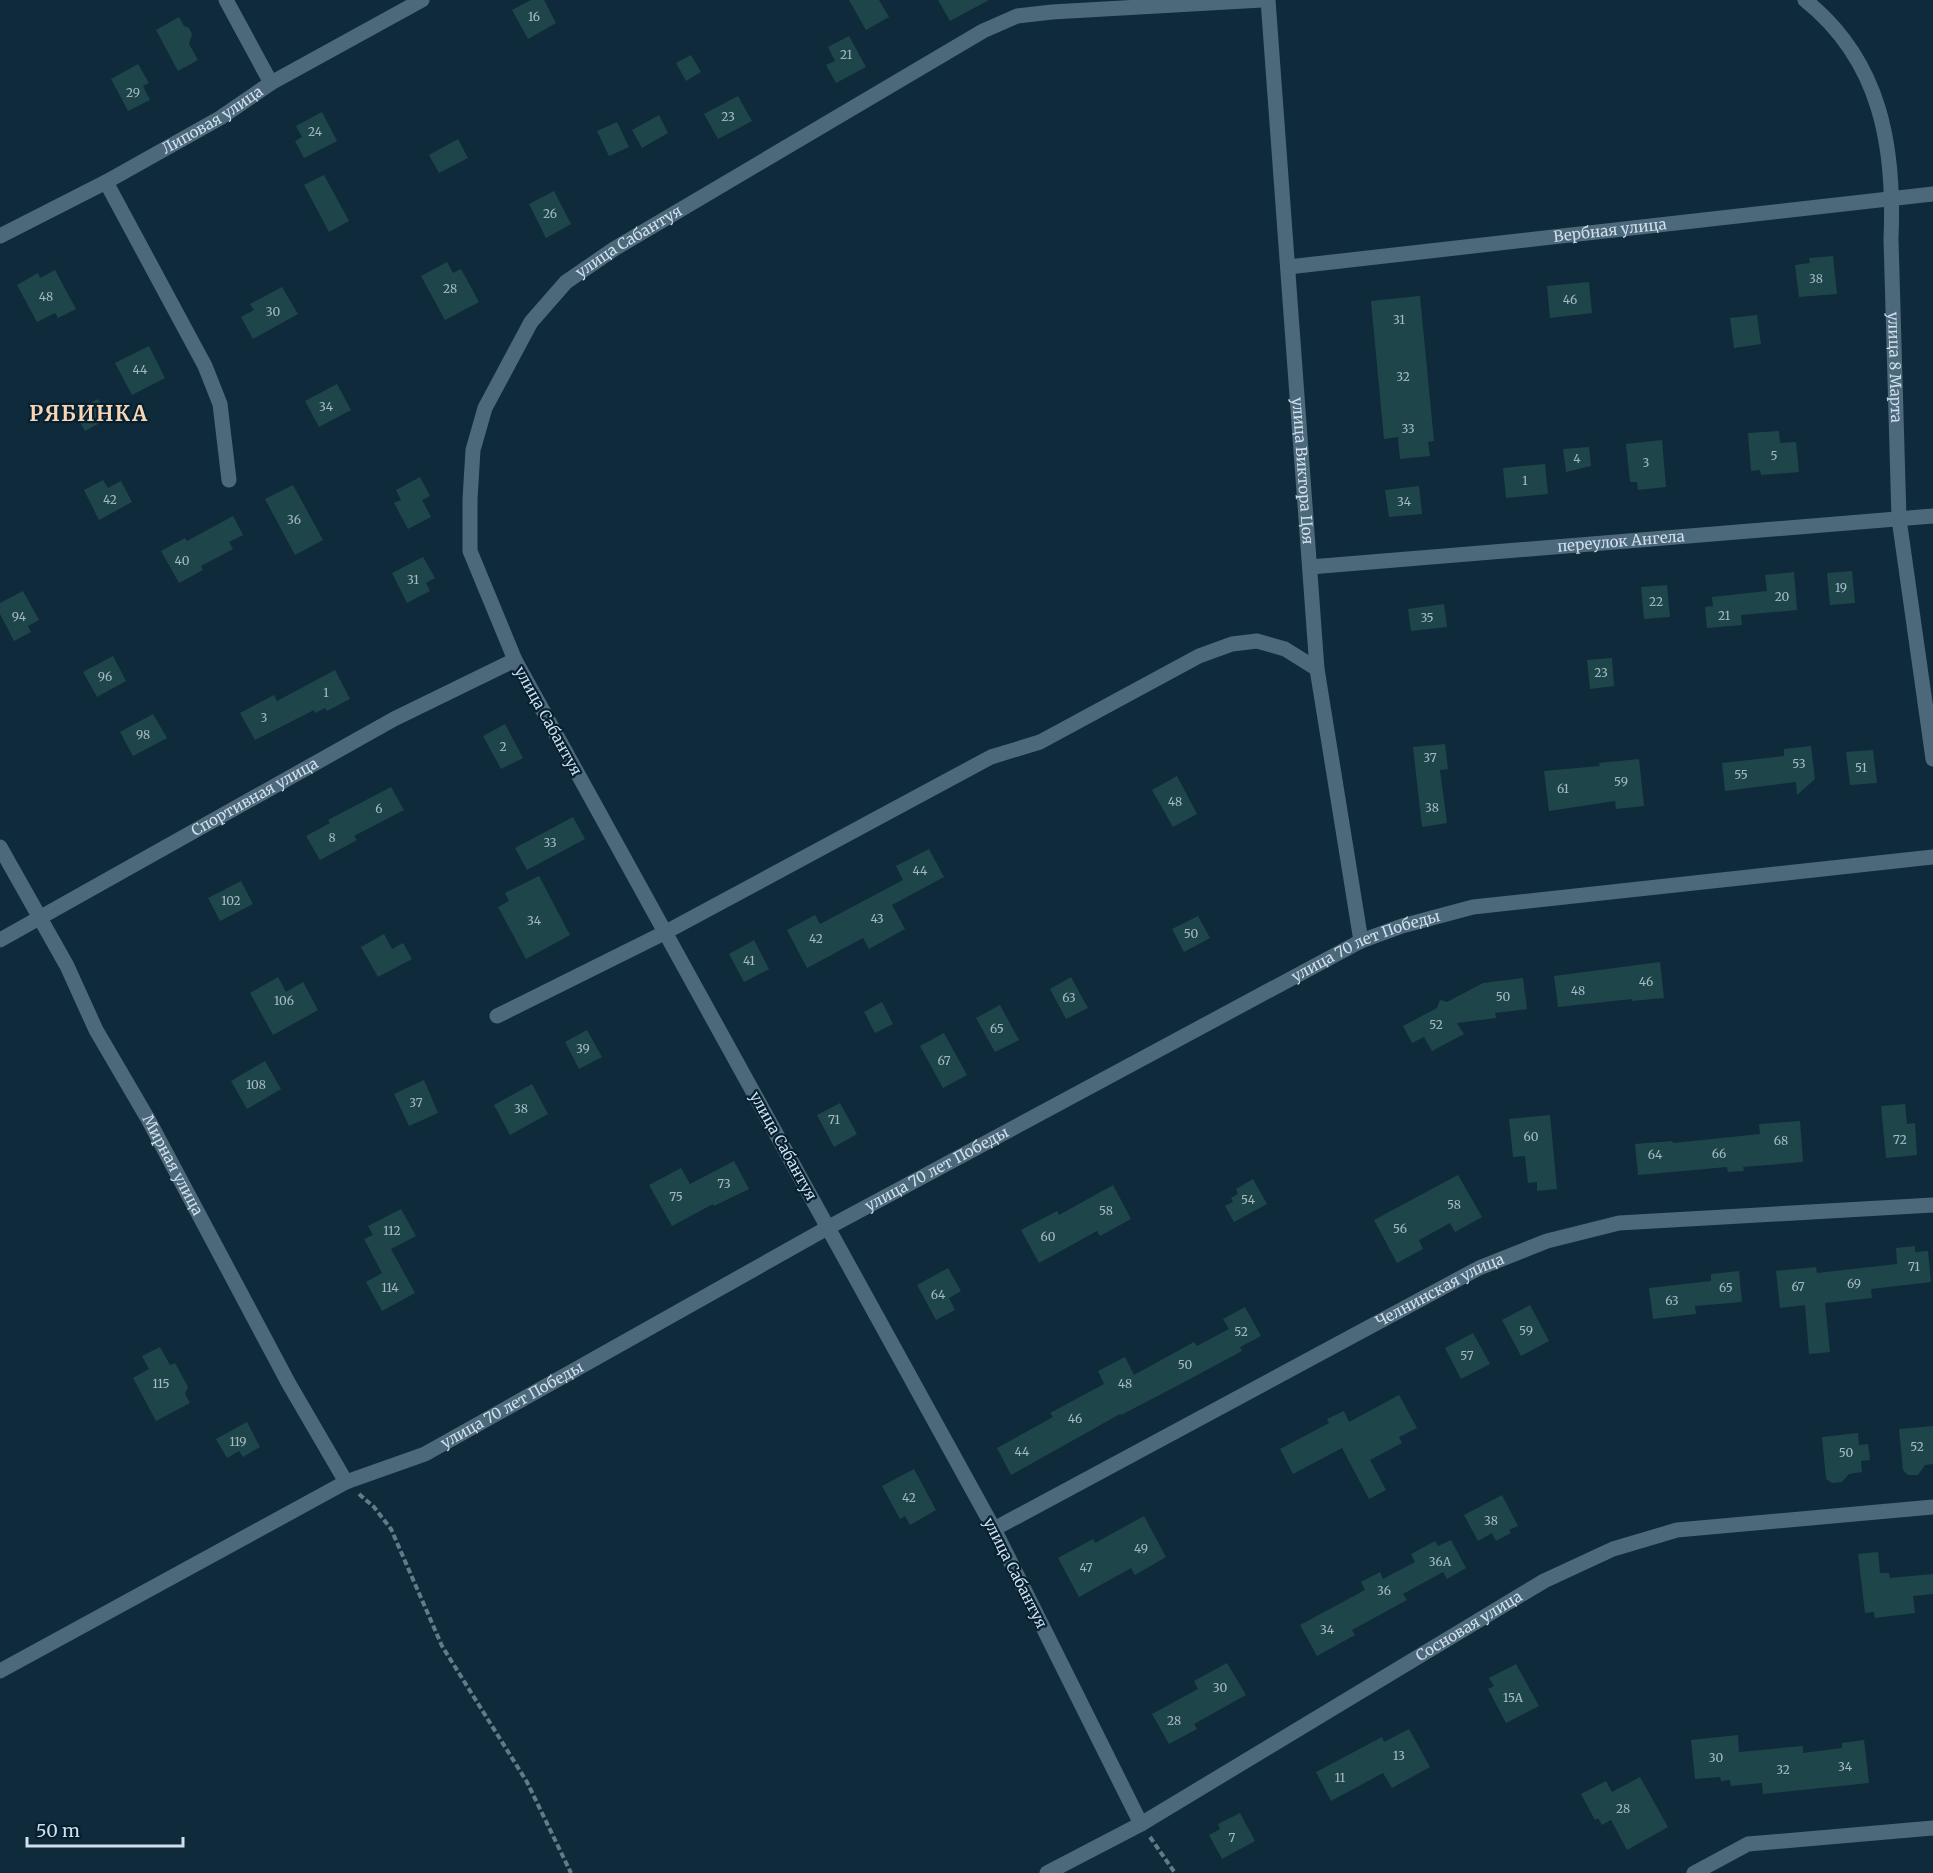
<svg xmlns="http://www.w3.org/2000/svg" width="1933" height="1873" font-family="Merriweather,serif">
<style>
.building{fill:#1e464a}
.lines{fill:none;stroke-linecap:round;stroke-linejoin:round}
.path{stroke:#647a89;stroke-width:4;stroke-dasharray:6 3;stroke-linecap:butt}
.minor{stroke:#4c687b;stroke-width:15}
.labels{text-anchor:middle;stroke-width:4.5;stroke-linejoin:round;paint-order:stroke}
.number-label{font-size:12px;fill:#a4b9c3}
.street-label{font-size:15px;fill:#d0dfeb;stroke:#052030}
.district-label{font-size:21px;font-weight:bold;letter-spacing:1.5px;fill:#f9d5b3;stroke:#052030}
</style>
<rect width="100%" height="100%" fill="#0f2a3b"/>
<!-- building -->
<path class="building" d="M531,0H544L556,23L528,39L512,10Z
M849,0H879L889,17L866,30Z
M938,0H989L950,21Z
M179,17L184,26L189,28L192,34L189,44L198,60L178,71L156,30Z
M849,36L866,67L836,83L826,65L835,61L828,47Z
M691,55L701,72L686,81L676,63Z
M138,64L149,83L143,86L150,100L128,111L111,79Z
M738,96L752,121L718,139L704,114Z
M322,112L337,141L304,158L295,141L302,137L296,126Z
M659,115L668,133L642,148L632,130Z
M617,122L629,147L609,156L597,131Z
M458,139L468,158L439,173L429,155Z
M324,175L349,221L329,232L304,185Z
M554,191L571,224L546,238L529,204Z
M1833,256L1837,294L1799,297L1795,265L1810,263L1809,258Z
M447,262L453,273L461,269L479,302L445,320L421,276Z
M55,270L76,309L58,318L55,313L37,322L17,285L38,273L40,278Z
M1589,282L1592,313L1550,318L1547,286Z
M282,287L298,314L253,339L241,317L254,310L250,304Z
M1420,296L1434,441L1428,442L1430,456L1400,459L1398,437L1384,439L1371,301Z
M1757,315L1761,344L1734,348L1730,318Z
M149,346L165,378L132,395L115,363Z
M337,384L351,410L319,427L305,401Z
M98,399L109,418L85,431L74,412Z
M1779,431L1780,443L1796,442L1799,472L1761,475L1760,470L1751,471L1748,433Z
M1662,440L1666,487L1638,490L1637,482H1630L1626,444Z
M1589,447L1591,466L1566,472L1563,449Z
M1545,464L1548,494L1506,498L1503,468Z
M420,477L430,496L422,500L431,517L408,529L394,503L401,500L396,490Z
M103,480L108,488L121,481L132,502L99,520L84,490Z
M293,485L323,540L295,555L265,499Z
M1419,486L1422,514L1389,517L1385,490Z
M233,516L243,535L229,542L233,549L201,566L203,570L179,583L161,551L185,538L187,541Z
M423,557L435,578L426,583L430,591L407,603L392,573Z
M1852,571L1855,603L1830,605L1827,573Z
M1794,572L1797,610L1741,615L1742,625L1707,628L1705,607L1713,606L1712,597L1767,591L1765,575Z
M1667,585L1670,617L1644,619L1641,587Z
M23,591L39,620L28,626L31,632L14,641L0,614V603Z
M1444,604L1447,627L1411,631L1408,609Z
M113,656L126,681L97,697L83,672Z
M1612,658L1614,686L1590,689L1587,660Z
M335,670L350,699L327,711L325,708L315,713L314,710L255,740L240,713L274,695L277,701Z
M153,714L167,738L133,756L120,732Z
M505,724L523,758L501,769L483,736Z
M1445,744L1448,769L1440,770L1447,823L1422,827L1413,747Z
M1811,746L1815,779L1797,795L1796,782L1725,791L1722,763L1784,756V749Z
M1873,750L1877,783L1850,785L1846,752Z
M1639,759L1644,806L1616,809L1615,801L1549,811L1544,771L1600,766L1599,763Z
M1177,776L1197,814L1173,827L1152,790Z
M391,787L404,810L354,836L357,840L320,860L306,836L330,823L328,820Z
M573,817L585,839L527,870L515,848Z
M929,849L944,877L892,905L905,929L869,949L863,938L807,968L787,930L815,915L820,924L903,880L896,866Z
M539,876L570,935L526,959L498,907L509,901L505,893Z
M241,881L253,904L220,921L208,898Z
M1198,916L1210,938L1184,952L1172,929Z
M384,934L392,949L403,943L412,959L378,977L361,947Z
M754,940L769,969L744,982L729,954Z
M1660,962L1664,998L1632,1001V999L1558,1007L1554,976Z
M278,977L286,992L303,982L318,1010L273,1035L250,993Z
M1071,977L1088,1008L1066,1019L1050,989Z
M1523,978L1527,1009L1495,1013L1496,1018L1457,1023L1464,1034L1432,1051L1424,1037L1412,1043L1403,1026L1437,1008L1440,1000L1447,1002L1483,983Z
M882,1002L893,1024L875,1033L864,1012Z
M1000,1005L1019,1040L995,1052L976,1018Z
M587,1030L602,1057L579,1069L565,1042Z
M944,1033L967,1075L943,1088L920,1046Z
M265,1061L281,1089L247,1109L231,1081Z
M424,1080L438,1113L409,1126L394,1094Z
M532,1084L548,1114L510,1135L494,1105Z
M840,1103L857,1134L834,1147L817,1115Z
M1905,1104L1907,1124L1915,1123L1917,1155L1886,1158L1881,1106Z
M1550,1115L1557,1189L1537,1191V1182L1528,1183L1525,1156L1513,1157L1509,1119Z
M1800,1121L1803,1162L1743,1167L1744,1171L1728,1172L1727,1167L1638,1175L1635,1144L1672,1141L1673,1143L1760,1134L1759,1124Z
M734,1161L749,1189L714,1206L713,1204L672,1226L649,1185L681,1168L690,1184Z
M1458,1175L1482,1217L1455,1232L1450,1223L1419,1240L1423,1249L1397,1263L1374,1220Z
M1253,1179L1267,1204L1234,1222L1225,1206L1233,1202L1231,1198L1238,1194L1236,1189Z
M1113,1185L1131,1219L1100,1236L1097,1231L1039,1263L1021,1230L1057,1211L1059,1215Z
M401,1209L416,1236L391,1249L415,1293L382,1311L366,1282L382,1273L364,1239L373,1235L368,1226Z
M1915,1246V1252L1928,1251L1931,1282L1871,1289L1872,1298L1825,1303L1830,1352L1809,1354L1805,1305L1780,1308L1776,1271L1816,1267L1817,1273L1897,1264L1896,1248Z
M948,1268L961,1291L949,1298L955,1310L936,1320L917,1285Z
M1739,1271L1742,1302L1695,1306L1696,1314L1653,1319L1649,1288L1711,1281V1274Z
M1530,1305L1549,1341L1521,1356L1502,1320Z
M1245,1307L1261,1336L1240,1347L1242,1351L1175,1387L1121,1415L1120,1414L1011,1475L997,1448L1053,1417L1050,1413L1104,1384L1098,1371L1125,1357L1134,1375L1194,1342L1197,1346L1229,1329L1223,1319Z
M1473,1333L1490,1364L1461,1379L1445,1348Z
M160,1347L170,1365L175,1363L188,1387L185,1394L190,1403L156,1421L133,1378L149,1369L142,1356Z
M1399,1395L1417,1428L1399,1437L1402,1443L1370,1460L1386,1490L1369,1499L1342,1448L1293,1474L1280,1449L1329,1423L1327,1419L1344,1411L1349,1422Z
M247,1422L260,1447L243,1457L239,1451L227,1458L216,1439Z
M1933,1426V1464L1925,1465L1918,1475H1908L1903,1470L1899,1429Z
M1858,1433L1859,1445L1868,1444L1870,1460L1861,1461L1862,1472L1849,1474L1842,1482L1832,1483L1826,1479L1822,1437Z
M914,1469L936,1510L910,1525L905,1516L900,1519L882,1486Z
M1502,1495L1518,1526L1509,1530L1511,1533L1496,1541L1492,1533L1478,1541L1464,1515Z
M1144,1516L1166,1557L1135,1575L1131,1568L1079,1597L1058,1558L1093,1539L1095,1543Z
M1451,1540L1466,1568L1447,1579L1443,1572L1403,1594L1407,1600L1352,1630L1355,1635L1317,1656L1300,1625L1365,1590L1361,1582L1380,1572L1383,1579L1415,1562L1411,1554L1435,1541L1438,1546Z
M1878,1552L1880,1573H1889L1890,1578L1933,1574V1594L1913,1596L1915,1613L1875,1618L1874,1612L1865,1613L1858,1554Z
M1227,1663L1246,1695L1194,1724L1197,1729L1169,1744L1152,1714L1198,1689L1194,1681Z
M1516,1664L1539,1706L1506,1723L1488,1689L1494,1686L1489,1678Z
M1409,1729L1430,1767L1392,1788L1383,1773L1331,1801L1316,1772L1382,1737L1384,1742Z
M1738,1735L1739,1752L1803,1746V1753L1842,1748V1743L1864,1740L1869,1783L1763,1794L1762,1783L1731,1786L1730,1780L1721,1781L1720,1777L1695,1779L1691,1740Z
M1640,1777L1668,1827L1627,1850L1611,1820L1602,1825L1598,1818L1595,1820L1581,1794L1606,1781L1612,1792Z
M1240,1813L1255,1841L1222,1859L1209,1835L1220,1829L1218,1824Z"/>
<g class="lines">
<!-- path -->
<path class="path" d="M359,1494L374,1507L391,1529L442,1646L527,1782L571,1873
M1150,1837L1175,1873"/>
<!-- minor -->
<g class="minor">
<path d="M226,0L271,83"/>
<path id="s1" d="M1268,0L1317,669L1361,941"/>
<path id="s2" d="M1805,0C1881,61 1895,146 1891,239L1899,519L1933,759"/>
<path d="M106,182L205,366L220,404L229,480"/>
<path id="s3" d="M0,236L106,182L220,118L271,83L422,0"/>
<path id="s4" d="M1288,267L1933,194"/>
<path id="s5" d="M1310,567L1933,516"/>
<path id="s6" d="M0,847L67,966L96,1030L148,1119L289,1384L346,1482"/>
<path id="s7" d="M0,940L394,719L515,660"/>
<path d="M497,1016L664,933L991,757L1040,742L1199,656L1232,644L1257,641L1285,649L1317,669"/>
<path id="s8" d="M994,1529L1479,1268L1547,1241L1619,1223L1933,1205"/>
<path id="s9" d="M0,1671L346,1482L425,1454L829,1227L1361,941L1402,926L1473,907L1933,857"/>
<path id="s10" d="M1141,1824L994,1529L515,660L470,551V499L473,450L485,408L531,322L566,282L614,249L983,31L1017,16L1052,12L1262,0"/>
<path id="s11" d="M1047,1873L1141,1824L1544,1581L1613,1549L1677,1530L1933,1507"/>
<path d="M1694,1873L1748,1844L1933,1828"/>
</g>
</g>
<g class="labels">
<!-- number labels -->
<g class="number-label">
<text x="534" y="21">16</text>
<text x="846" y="59">21</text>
<text x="133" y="97">29</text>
<text x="728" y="121">23</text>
<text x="315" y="136">24</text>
<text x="550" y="218">26</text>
<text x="1816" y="283">38</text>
<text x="450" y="293">28</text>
<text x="46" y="301">48</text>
<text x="1570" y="304">46</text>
<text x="273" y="316">30</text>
<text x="1399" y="324">31</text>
<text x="140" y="374">44</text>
<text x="1403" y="381">32</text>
<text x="326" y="411">34</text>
<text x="1408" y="433">33</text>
<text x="1774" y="460">5</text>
<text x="1577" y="463">4</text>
<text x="1646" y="467">3</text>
<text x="1525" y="485">1</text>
<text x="110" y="504">42</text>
<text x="1404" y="506">34</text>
<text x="294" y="524">36</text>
<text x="182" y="565">40</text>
<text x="413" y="584">31</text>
<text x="1841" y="592">19</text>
<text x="1782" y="601">20</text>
<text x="1656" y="606">22</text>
<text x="1724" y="620">21</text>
<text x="19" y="621">94</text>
<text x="1427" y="622">35</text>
<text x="1601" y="677">23</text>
<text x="105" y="681">96</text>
<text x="326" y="697">1</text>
<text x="264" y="722">3</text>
<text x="143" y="739">98</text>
<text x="503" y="751">2</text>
<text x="1430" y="762">37</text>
<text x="1799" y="768">53</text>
<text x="1861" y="772">51</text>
<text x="1741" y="779">55</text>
<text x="1621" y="786">59</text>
<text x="1563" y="793">61</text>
<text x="1175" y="806">48</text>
<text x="1432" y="812">38</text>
<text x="379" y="813">6</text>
<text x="332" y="842">8</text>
<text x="550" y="847">33</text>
<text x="920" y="875">44</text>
<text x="231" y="905">102</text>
<text x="877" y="923">43</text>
<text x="534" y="925">34</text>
<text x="1191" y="938">50</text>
<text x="816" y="943">42</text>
<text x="749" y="965">41</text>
<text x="1646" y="986">46</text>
<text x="1578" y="995">48</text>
<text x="1503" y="1001">50</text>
<text x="1069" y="1002">63</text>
<text x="284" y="1005">106</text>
<text x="1436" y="1029">52</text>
<text x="997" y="1033">65</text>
<text x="583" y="1053">39</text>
<text x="944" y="1065">67</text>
<text x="256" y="1089">108</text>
<text x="416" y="1107">37</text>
<text x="521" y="1113">38</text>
<text x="834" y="1124">71</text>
<text x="1531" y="1141">60</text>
<text x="1900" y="1144">72</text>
<text x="1781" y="1145">68</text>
<text x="1719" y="1158">66</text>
<text x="1655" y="1159">64</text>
<text x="724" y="1188">73</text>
<text x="676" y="1201">75</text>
<text x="1248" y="1204">54</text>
<text x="1454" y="1209">58</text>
<text x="1106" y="1215">58</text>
<text x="1400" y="1233">56</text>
<text x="392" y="1235">112</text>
<text x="1048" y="1241">60</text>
<text x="1914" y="1271">71</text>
<text x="1854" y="1288">69</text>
<text x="1798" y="1291">67</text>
<text x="390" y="1292">114</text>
<text x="1726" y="1292">65</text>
<text x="938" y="1299">64</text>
<text x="1672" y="1305">63</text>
<text x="1526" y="1335">59</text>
<text x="1241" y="1336">52</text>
<text x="1467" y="1360">57</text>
<text x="1185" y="1369">50</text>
<text x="161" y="1388">115</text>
<text x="1125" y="1388">48</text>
<text x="1075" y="1423">46</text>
<text x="238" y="1446">119</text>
<text x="1917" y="1451">52</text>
<text x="1022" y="1456">44</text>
<text x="1846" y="1457">50</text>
<text x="909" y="1502">42</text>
<text x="1491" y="1525">38</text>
<text x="1141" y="1553">49</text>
<text x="1440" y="1566">36А</text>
<text x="1086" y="1572">47</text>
<text x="1384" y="1595">36</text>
<text x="1327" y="1634">34</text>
<text x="1220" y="1692">30</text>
<text x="1513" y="1702">15А</text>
<text x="1174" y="1725">28</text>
<text x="1399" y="1760">13</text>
<text x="1716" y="1762">30</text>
<text x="1845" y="1771">34</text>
<text x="1783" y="1774">32</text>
<text x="1340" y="1782">11</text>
<text x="1623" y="1813">28</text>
<text x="1232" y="1842">7</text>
</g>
<!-- street labels -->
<g class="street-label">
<text dy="5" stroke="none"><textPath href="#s3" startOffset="242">Липовая улица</textPath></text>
<text dy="5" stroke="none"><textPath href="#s4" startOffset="324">Вербная улица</textPath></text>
<text dy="5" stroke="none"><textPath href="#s10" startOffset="1810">улица Сабантуя</textPath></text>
<text dy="5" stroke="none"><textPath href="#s2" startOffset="393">улица 8 Марта</textPath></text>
<text dy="5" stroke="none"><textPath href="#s1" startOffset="472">улица Виктора Цоя</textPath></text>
<text dy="5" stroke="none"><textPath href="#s5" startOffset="312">переулок Ангела</textPath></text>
<text transform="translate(548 721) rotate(61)" y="5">улица Сабантуя</text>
<text dy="5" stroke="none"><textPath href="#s7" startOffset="292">Спортивная улица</textPath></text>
<text dy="5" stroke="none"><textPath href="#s9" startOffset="1548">улица 70 лет Победы</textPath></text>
<text transform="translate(783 1146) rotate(61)" y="5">улица Сабантуя</text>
<text dy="5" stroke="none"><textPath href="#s6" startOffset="362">Мирная улица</textPath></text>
<text dy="5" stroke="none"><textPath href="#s9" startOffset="1064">улица 70 лет Победы</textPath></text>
<text dy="5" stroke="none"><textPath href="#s8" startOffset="506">Челнинская улица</textPath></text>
<text dy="5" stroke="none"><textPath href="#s9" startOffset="578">улица 70 лет Победы</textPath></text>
<text transform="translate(1015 1573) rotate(63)" y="5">улица Сабантуя</text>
<text dy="5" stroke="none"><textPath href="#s11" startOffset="489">Сосновая улица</textPath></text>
</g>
<!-- district labels -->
<g class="district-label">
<text x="89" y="421">РЯБИНКА</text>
</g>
</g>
<!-- scale -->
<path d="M27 1837v9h156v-9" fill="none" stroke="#d0dfeb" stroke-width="3"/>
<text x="36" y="1837" font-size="18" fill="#d0dfeb" stroke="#052030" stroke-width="4.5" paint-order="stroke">50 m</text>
</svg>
